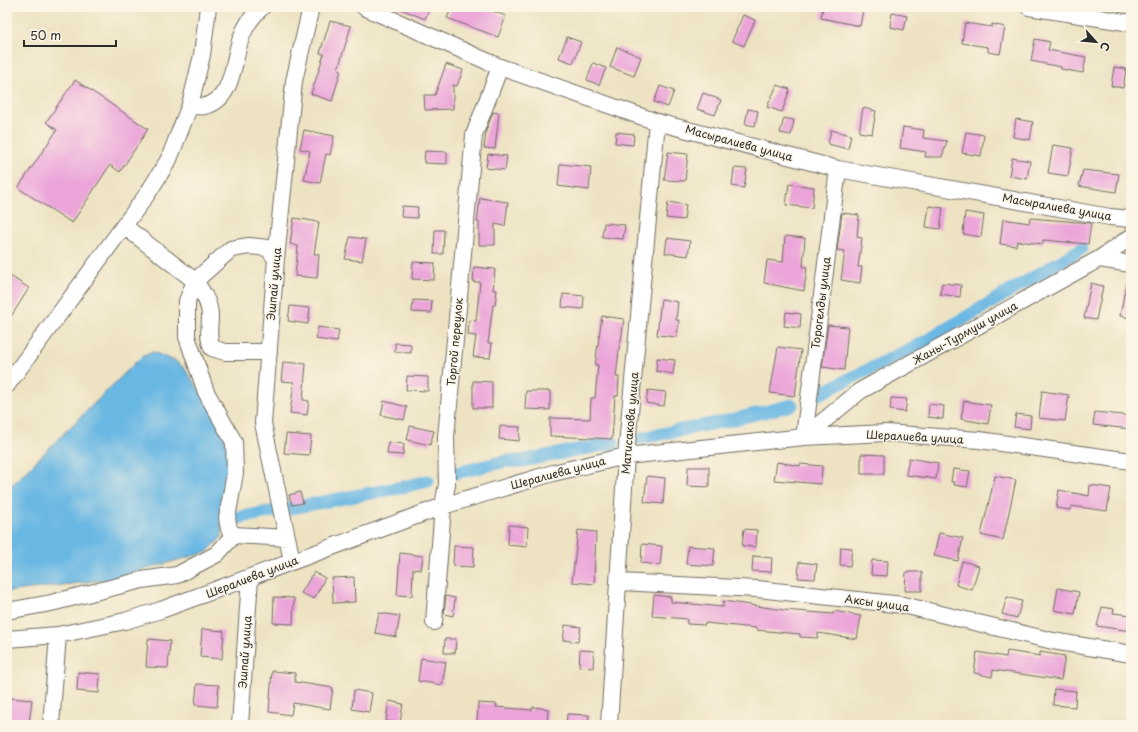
<svg xmlns="http://www.w3.org/2000/svg" width="1138" height="732" font-family="'Playpen Sans',sans-serif">
<style>
.water{fill:#69b7e3;stroke:#4a7187}
.lines{fill:none;stroke-linecap:round;stroke-linejoin:round}
.canal{stroke:#69b7e3;stroke-width:13}
.building{fill:#eba5d9}
.minor-casing{stroke:#6f6b60;stroke-width:18}
.minor{stroke:#fff;stroke-width:16}
.labels{text-anchor:middle;stroke-width:3;stroke-linejoin:round;paint-order:stroke}
.street-label{font-size:11px;fill:#2b2b2b;stroke:#fcf5e5}
</style>
<rect width="100%" height="100%" fill="#fcf5e5"/>
<filter id="ink" filterUnits="userSpaceOnUse"><feTurbulence type="fractalNoise" baseFrequency=".025" numOctaves="2"/><feDisplacementMap in="SourceGraphic" scale="8" xChannelSelector="R" yChannelSelector="G"/><feConvolveMatrix kernelMatrix="1 2 1 2 8 2 1 2 1" color-interpolation-filters="sRGB"/></filter>
<filter id="wash" filterUnits="userSpaceOnUse"><feTurbulence type="fractalNoise" baseFrequency=".012" numOctaves="4" result="noise"/><feDisplacementMap in="SourceGraphic" scale="16" xChannelSelector="R" yChannelSelector="G"/><feGaussianBlur stdDeviation="0.9" result="paint"/><feColorMatrix in="noise" values="0 0 0 0 0 0 0 0 0 0 0 0 0 0 0 0 0 1.4 0 .05"/><feComposite in="paint" operator="in"/></filter>
<g filter="url(#wash)">
<rect width="100%" height="100%" fill="#ede3c3"/>
<!-- water -->
<path class="water" d="M153,352L175,361L184,368L216,414L232,460L221,524L222,537L207,552L110,579L7,592V490L141,357Z"/>
<g class="lines">
<!-- canal -->
<path class="canal" d="M819,394L926,341L1081,249
M636,439L731,420L792,405
M456,473L506,461H521L613,443
M232,519L403,487L428,481"/>
</g>
<g id="blocks">
<!-- building -->
<path class="building" d="M396,7H430L425,19Z
M452,7H482L506,16L498,37L447,18Z
M823,7H845L863,10L860,26L821,18Z
M892,13L907,16L904,30L890,27Z
M743,15L755,20L744,46L732,41Z
M330,21L351,26L338,69L341,70L332,101L311,94L324,54L320,53Z
M965,23L992,27V24L1005,27L1000,54L988,52V47L962,43Z
M567,37L581,42L573,63L559,58Z
M1035,39L1050,42L1048,50L1086,57L1083,73L1061,69V67L1031,61Z
M617,47L641,57L634,76L610,67Z
M593,63L606,68L599,85L587,80Z
M446,64L463,70L457,86L453,85V109L425,110L424,95H435Z
M1114,67L1126,69L1123,88L1111,86Z
M75,80L148,129L120,172L110,165L72,223L18,188L57,130L46,122Z
M777,85L790,89L782,112L767,107Z
M660,86L674,91L668,107L654,102Z
M703,93L721,100L715,115L697,109Z
M863,108L876,111L872,134L859,132Z
M748,109L758,111L755,126L745,124Z
M493,112L499,113L495,149L484,148L486,131Z
M784,118L794,120L791,135L780,133Z
M1016,119L1033,122L1030,140L1013,137Z
M903,127L924,130L923,138L947,141L942,157H925L926,152L900,148Z
M304,130L334,136L330,155L326,154L320,183L304,180L310,151L300,149Z
M831,130L851,135L848,149L828,144Z
M616,132L634,134L633,145L615,143Z
M966,132L984,135L981,156L962,153Z
M1053,145L1073,148L1068,176L1048,173Z
M425,151L447,152V164L424,163Z
M668,152L688,154L685,181L664,180Z
M488,154L507,156L505,170L486,168Z
M1012,158L1030,161L1027,179L1009,176Z
M560,164L591,167L589,190L558,186Z
M734,168L747,169L744,188L732,186Z
M1083,170L1119,174L1116,192L1079,186Z
M789,184L814,187L812,208L786,205Z
M480,198L508,202L505,226L495,224V245H479V222H477Z
M668,202L686,205L684,220L666,218Z
M402,206L418,207L417,218L401,217Z
M929,206L943,208L940,229L926,227Z
M965,212L984,215L981,237L963,234Z
M842,213L859,215L857,237L862,238L858,267H862L860,283L841,280L845,251L837,250Z
M294,218L319,222L314,254H319L317,278L295,276L298,246L290,244Z
M1030,218L1091,223L1088,244L1043,240V244L1017,241L1016,246L1000,244L1003,219L1029,223Z
M604,223L625,225L623,239L602,237Z
M435,230H444L443,254H434Z
M785,236L805,238L803,267H807L804,291L764,283L767,260L783,262Z
M350,237L366,239L362,261L345,259Z
M667,238L690,241L688,256L665,253Z
M413,262L435,263L434,280L412,279Z
M474,267L495,269L493,290H497L495,305H493L488,343H492L490,358L473,357L476,336L468,335L469,320L476,321L480,282H473Z
M7,274L29,288L7,323Z
M942,283L961,285L960,297L940,294Z
M1091,283L1103,286L1096,320L1084,318Z
M1126,284H1131V318L1120,316Z
M563,294L584,296L583,309L562,307Z
M661,299L678,302L676,320H679L677,337L657,335Z
M413,300L432,301L431,313L412,312Z
M290,306L310,308L308,324L288,321Z
M786,312L801,314L800,328L784,326Z
M602,316L624,319L621,341H620L616,377H619L618,396H615L612,439L550,436V418L590,419L591,398H595L598,365H595Z
M828,325L848,327L844,370L822,367Z
M318,327L339,330L337,342L316,339Z
M395,343L411,344V353L395,352Z
M778,347L801,350L795,396L770,393Z
M657,358L675,360L673,374L656,371Z
M283,362L306,364L303,400L309,401L307,415L290,413L294,382L281,381Z
M407,376L428,377V391L406,390Z
M473,381L492,382V408H473Z
M648,390L666,392L664,406L646,403Z
M526,391H550V410L525,409Z
M1042,391L1069,395L1065,421L1039,418Z
M891,398L907,399L905,412L890,410Z
M384,401L407,407L404,420L381,415Z
M964,401L991,405L988,424L961,419Z
M929,404L944,406L943,419L928,417Z
M1095,412L1131,416V429L1093,425Z
M1016,414L1031,416L1030,429L1014,427Z
M410,426L434,431L430,445L407,440Z
M500,426L520,427L519,441L499,439Z
M286,434L311,436L309,455L284,453Z
M388,442L404,444L403,455L387,454Z
M861,454L884,455V474H861Z
M909,458L938,463L936,479L906,475Z
M777,462L800,466V464L822,466L821,484L774,480Z
M688,467H709V487L687,486Z
M953,469L970,471L967,487L954,485L955,482H951Z
M647,476L665,478L663,504L644,502Z
M995,476L1016,480L1003,540L981,535Z
M1090,485L1111,488L1107,511L1071,506L1070,510L1056,508L1059,490L1089,496Z
M300,492L303,503L292,505L289,495Z
M509,525L528,527L527,547L508,545Z
M744,529L757,530L756,547L742,546Z
M578,530L596,532L594,584L572,582Z
M939,533L963,538L958,561L934,556Z
M642,544L662,546L660,565L641,563Z
M454,546L474,547L473,567L453,566Z
M688,546L715,548L713,566L686,564Z
M841,547L852,548L850,566L840,565Z
M400,553L423,556L421,570L413,569L412,596L397,595Z
M753,556L772,558L771,572L752,571Z
M872,560L888,561L887,576L871,575Z
M962,561L979,566L972,590L956,585Z
M799,562L817,564L815,579L798,578Z
M314,572L325,578L314,599L301,593Z
M906,572H922V591H905Z
M354,577L355,602L333,603L332,578Z
M1058,588L1079,592L1075,614L1054,610Z
M654,595L671,597V602L723,607V601L784,610L833,614L834,611L861,616L857,639L818,633V638L800,637V634L756,630V628L705,623V625L687,624V619L652,616Z
M446,596L455,598L453,616L444,614Z
M274,597L294,598L293,624L273,623Z
M1007,597L1022,601L1017,618L1002,614Z
M1102,607L1114,609L1113,613L1131,615V631L1097,626Z
M379,613L400,616L396,637L375,633Z
M565,625L581,627L578,642L563,640Z
M202,629L224,631L222,659L200,657Z
M148,639L170,641L168,668L146,667Z
M445,639H456L455,653H444Z
M580,650L594,651L593,668L579,667Z
M1007,651L1040,656V652L1065,656L1061,680L993,670L992,677L974,673L977,652L1006,657Z
M421,658L446,662L442,685L418,681Z
M272,671L295,673V682L333,688L330,709L293,703L291,715L269,712Z
M78,672L100,674L99,693L77,691Z
M197,684L219,685L217,707L195,705Z
M1054,689L1076,691L1075,707L1053,705Z
M354,690L372,693L369,712L352,709Z
M10,698L32,700L29,723L8,721Z
M389,701L403,704L400,723L386,721Z
M478,703L497,704L496,707L532,710L533,707L548,709L547,725H477Z
M567,714L589,715L588,725H566Z"/>
</g>
</g>
<g filter="url(#ink)">
<use href="#blocks" fill-opacity="0" stroke="#6f6b60" stroke-width="1"/>
<g class="lines">
<!-- minor casing -->
<g class="minor-casing">
<path id="minor" d="M364,7L500,67L657,122L838,169L1110,217L1131,219
M1029,7L1131,23
M190,105C194,106 201,107 205,106C233,100 233,62 240,41C244,28 252,16 262,7
M124,226L195,281L187,301V337L206,392L234,442L235,473L227,518L229,529L234,535
M1099,259L1131,264
M269,352H225L212,348C207,336 210,328 210,316C210,303 202,291 195,281L231,249L249,246L268,248L276,259
M7,385L148,193L169,159L190,105L202,55L208,7
M804,437L860,391L1099,259L1131,237
M804,437L838,169
M292,561L263,423L276,259L294,81L311,7
M619,582L757,589L903,605L1053,641L1131,654
M7,611L51,603L142,580L177,575L217,554L234,535L287,538
M434,622L443,506L447,484L446,437L474,135L500,67
M7,639L58,635L125,621L161,610L443,506L553,473L626,456L804,437L886,433L979,440L1131,461
M51,725L58,635
M240,725L250,578
M609,725L626,456L657,122"/>
</g>
<!-- minor -->
<use href="#minor" class="minor"/>
</g>
</g>
<g class="labels">
<!-- street labels -->
<g class="street-label">
<text transform="translate(739 143) rotate(15)" y="4">Масыралиева улица</text>
<text transform="translate(1057 207) rotate(10)" y="4">Масыралиева улица</text>
<text transform="translate(274 284) rotate(-85)" y="4">Эшпай улица</text>
<text transform="translate(821 303) rotate(-83)" y="4">Торогелды улица</text>
<text transform="translate(965 333) rotate(-29)" y="4">Жаны-Турмуш улица</text>
<text transform="translate(455 342) rotate(-85)" y="4">Торгой переулок</text>
<text transform="translate(630 423) rotate(-85)" y="4">Матисакова улица</text>
<text transform="translate(915 437) rotate(3)" y="4">Шералиева улица</text>
<text transform="translate(558 473) rotate(-15)" y="4">Шералиева улица</text>
<text transform="translate(252 577) rotate(-21)" y="4">Шералиева улица</text>
<text transform="translate(877 603) rotate(8)" y="4">Аксы улица</text>
<text transform="translate(245 652) rotate(-86)" y="4">Эшпай улица</text>
</g>
</g>
<!-- margin -->
<rect width="1138" height="732" fill="none" stroke="#fcf5e5" stroke-width="24"/>
<!-- north arrow -->
<g transform="translate(1096 42) rotate(117)" stroke="#fcf5e5" stroke-width="3" paint-order="stroke">
<path d="M0-3L7 15L0 10L-7 15Z" fill="#2b2b2b"/>
<text y="-6" font-size="11" font-weight="bold" text-anchor="middle" fill="#2b2b2b">С</text>
</g>
<!-- scale -->
<path d="M24 40v6h92v-6" fill="none" stroke="#2b2b2b" stroke-width="2"/>
<text x="30" y="40" font-size="12" fill="#2b2b2b" stroke="#fcf5e5" stroke-width="3" paint-order="stroke">50 m</text>
</svg>
